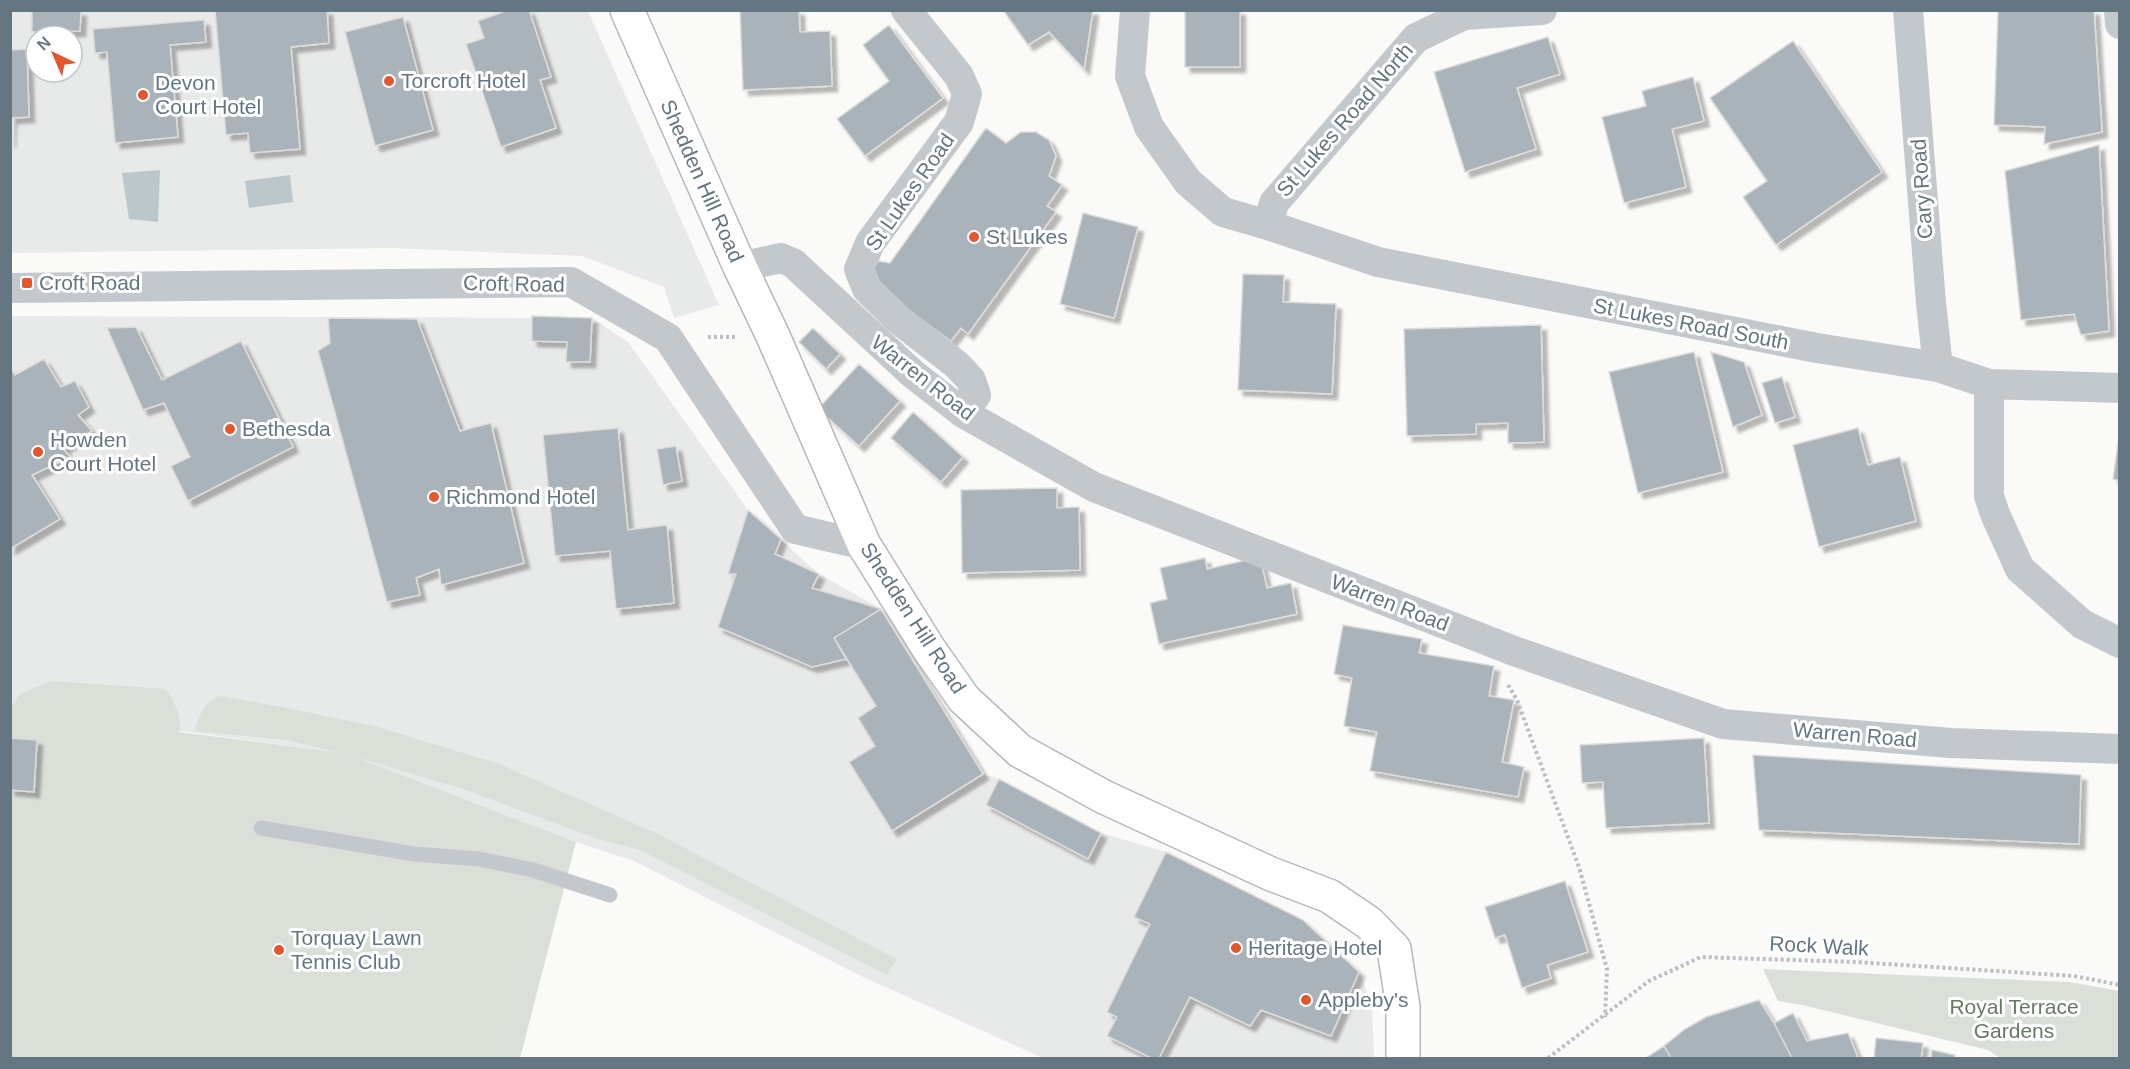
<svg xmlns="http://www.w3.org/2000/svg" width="2130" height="1069" font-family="Arial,sans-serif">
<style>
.built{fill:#e8e9e9;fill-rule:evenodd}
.green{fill:#dadfd7}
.water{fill:#bbc7cb}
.building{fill:#aab3b9;stroke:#dcdcda;stroke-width:1.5;filter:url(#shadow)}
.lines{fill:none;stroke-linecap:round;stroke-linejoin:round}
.secondary-casing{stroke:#b3babf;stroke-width:36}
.path{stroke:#bbbfc2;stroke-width:4;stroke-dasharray:3 3;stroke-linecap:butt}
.lane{stroke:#c3c8cc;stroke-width:15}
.street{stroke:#c3c8cc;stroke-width:30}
.secondary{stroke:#fff;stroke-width:33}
.poi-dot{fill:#e4572e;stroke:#fff;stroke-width:2}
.labels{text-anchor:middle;stroke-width:6;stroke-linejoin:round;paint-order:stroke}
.poi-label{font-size:21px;fill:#657683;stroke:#fff;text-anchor:start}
.street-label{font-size:21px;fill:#657683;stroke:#fff}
.park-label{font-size:21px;fill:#687a64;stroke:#fff}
</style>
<defs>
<filter id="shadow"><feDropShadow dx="5.5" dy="5.5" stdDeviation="1.5" flood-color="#0004"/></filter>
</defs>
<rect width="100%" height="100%" fill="#fafaf8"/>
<!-- built -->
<path class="built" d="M10,11H588L719,305L674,318L664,287L582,256L392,248L11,253ZM36,36H72V72H36Z
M11,316L592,318L628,342L748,510L819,574L881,609L983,774L999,779L1101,833L1166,852L1303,920L1359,972L1372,1004L1374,1058H1043L861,976L634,861L576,842L343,753L11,708Z"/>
<!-- green -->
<path class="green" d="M51,681L165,689C174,699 183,720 179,732L336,752L288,740L195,731C199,717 204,699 221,696L297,710L378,727L499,764L656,833L897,959L887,975L640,850L595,838L463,789L352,756L576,842L520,1058H11V708L20,694Z
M1763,969L2070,982L2119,991V1058H2000L1988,1050L1802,1005L1778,1001Z"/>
<!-- water -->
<path class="water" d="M160,170L158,222L129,219L122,173Z
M290,175L293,202L249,208L245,181Z"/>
<!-- building -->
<path class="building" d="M215,10H327L329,43L291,47L300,149L250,153L248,133L226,135Z
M508,10H529L551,77L540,80L556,128L501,147L466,44L484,38L478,21Z
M740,10H799L800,32L830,31L832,86L743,90Z
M1003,10H1093L1084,69L1049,32L1028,45Z
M1185,10H1240V67H1185Z
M1998,10H2094L2102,132L2044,144L2045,127L1994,125Z
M32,11H81L80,31L32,32Z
M403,17L433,130L375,146L345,32Z
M204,20L206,42L170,45L178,137L115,143L107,52L95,53L93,29Z
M889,25L943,98L865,156L837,119L889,81L863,45Z
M1548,37L1560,74L1517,88L1536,149L1465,172L1434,72Z
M1793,41L1882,172L1776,245L1743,197L1767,181L1710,98Z
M27,49L29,117L11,118L10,143V50Z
M1693,77L1704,121L1672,129L1686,187L1624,203L1602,117L1646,106L1642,91Z
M986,128L1006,143L1021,132H1036L1049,140L1056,156L1049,176L1062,185L1047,206L1056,212L968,334L961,328L951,341L873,284L870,274L878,261L890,263Z
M2099,145L2109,331L2081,335L2074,314L2021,320L2005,171Z
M1083,213L1138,227L1114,318L1060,304Z
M1243,274L1284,275L1283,302L1336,304L1332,394L1238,390Z
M532,316L592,318L590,362H566L567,342L532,341Z
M328,318L417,319L460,431L491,423L524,563L441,585L439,569L416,578L420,595L387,602L318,351L330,343Z
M1541,325L1544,442L1508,443V423L1476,424V434L1407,436L1404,329Z
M136,327L162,380L241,341L293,447L188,501L171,466L190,457L164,403L143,410L107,328Z
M813,328L840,354L826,369L799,342Z
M1694,352L1723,472L1638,493L1609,372Z
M1711,352L1744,362L1762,415L1733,427Z
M44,359L61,387L75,381L89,407L78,415L92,431L63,448L70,457L32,475L60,519L10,549V368L15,375Z
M859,364L900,401L859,446L818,409Z
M1782,377L1795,417L1775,423L1762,383Z
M913,412L963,457L941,482L891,438Z
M618,428L628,530L667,525L674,603L616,609L610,551L555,556L543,435Z
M1858,428L1868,465L1900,457L1916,521L1819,547L1793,445Z
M2120,429V481L2113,479Z
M676,446L682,481L663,485L657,449Z
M1057,488V508L1079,507L1080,570L962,573L961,490Z
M748,510L781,539L775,554L819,574L812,588L881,609L834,638L846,659L812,667L718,627L736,574H728Z
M1260,557L1267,588L1291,583L1297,614L1159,644L1150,603L1167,599L1160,568L1205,558L1207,569Z
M881,609L983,774L892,831L849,762L875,746L858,718L876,706L834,638Z
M1343,625L1422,639L1419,653L1494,666L1489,696L1514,700L1502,762L1524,767L1518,797L1370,771L1377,732L1344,726L1352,678L1334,674Z
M10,738L37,740L34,792L10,790Z
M1704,738L1709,823L1606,828L1603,782L1582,783L1580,745Z
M1753,755L2081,775L2079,844L1759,830Z
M999,779L1101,833L1088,859L986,805Z
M1166,852L1303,920L1359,972L1331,1036L1261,1010L1250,1026L1190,997L1159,1058H1151L1107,1036L1117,1017L1107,1012L1150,924L1134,917Z
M1565,881L1588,952L1547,965L1551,978L1522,988L1505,935L1495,938L1485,907Z
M1759,1000L1774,1023L1792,1058H1671L1664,1046L1685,1029L1706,1017Z
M1793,1013L1807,1041L1848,1033L1858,1058H1792L1774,1023Z
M1876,1038L1923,1043L1921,1058H1874Z
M1664,1046L1671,1058H1646Z
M1932,1050L1955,1055L1954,1058H1931Z"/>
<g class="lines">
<!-- secondary casing -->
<g class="secondary-casing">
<path id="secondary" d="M627,10L740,267L773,336L864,545L929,649L964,699L1020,751L1104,797L1271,874L1329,896L1369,923L1394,949L1403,1007V1058"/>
</g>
<!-- path -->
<path class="path" d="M708,337H736
M1508,685L1517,700L1579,867L1607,969L1605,1017
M1548,1058L1649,981L1701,957L1856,962L2074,976L2120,985"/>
<!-- lane -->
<path class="lane" d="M261,828L414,854L479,859L533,870L610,895"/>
<!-- street -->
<path class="street" d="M906,10L959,76L967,94L959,122L870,243L859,269L867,289L899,320L957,365L971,380L976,395L963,413
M1135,10L1130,76L1149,127L1188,182L1223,212L1268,225L1378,262L1817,348L1938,367L1989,384L2120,388
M1908,10L1931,303L1938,367
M2119,10L2120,24
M1268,225L1274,203L1416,38L1464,15L1542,10
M740,267L781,258L793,263L913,374L963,413L1094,487L1514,651L1723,724L1951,743L2120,749
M10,288L571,282L668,338L795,529L864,545
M1989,384V496L1995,514L2020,569L2082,624L2120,643"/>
<!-- secondary -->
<use href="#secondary" class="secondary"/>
</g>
<!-- markers -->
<g class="poi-dot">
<circle cx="389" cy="81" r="6"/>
<circle cx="143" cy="95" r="6"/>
<circle cx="974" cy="237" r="6"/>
<rect x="21" y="277" width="12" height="12" rx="3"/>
<circle cx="230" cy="429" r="6"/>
<circle cx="38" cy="452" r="6"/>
<circle cx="434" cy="497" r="6"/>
<circle cx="1236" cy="948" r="6"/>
<circle cx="279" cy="950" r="6"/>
<circle cx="1306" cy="1000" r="6"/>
</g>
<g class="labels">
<!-- poi labels -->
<g class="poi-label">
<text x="401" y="88">Torcroft Hotel</text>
<text x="155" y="90">Devon<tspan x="155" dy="24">Court Hotel</tspan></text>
<text x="986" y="244">St Lukes</text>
<text x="39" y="290">Croft Road</text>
<text x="242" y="436">Bethesda</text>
<text x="50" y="447">Howden<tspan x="50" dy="24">Court Hotel</tspan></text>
<text x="446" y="504">Richmond Hotel</text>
<text x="291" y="945">Torquay Lawn<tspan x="291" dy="24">Tennis Club</tspan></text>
<text x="1248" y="955">Heritage Hotel</text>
<text x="1318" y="1007">Appleby's</text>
</g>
<!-- street labels -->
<g class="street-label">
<text transform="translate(1345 120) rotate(-49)" y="7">St Lukes Road North</text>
<text transform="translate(702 181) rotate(66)" y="7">Shedden Hill Road</text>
<text transform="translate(1922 189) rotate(-94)" y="7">Cary Road</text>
<text transform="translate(910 192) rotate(-55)" y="7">St Lukes Road</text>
<text transform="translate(514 284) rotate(1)" y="7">Croft Road</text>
<text transform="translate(1691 324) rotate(11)" y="7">St Lukes Road South</text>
<text transform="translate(923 378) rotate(38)" y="7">Warren Road</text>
<text transform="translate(1390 603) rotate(21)" y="7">Warren Road</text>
<text transform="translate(913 618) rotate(57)" y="7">Shedden Hill Road</text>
<text transform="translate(1855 735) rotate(5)" y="7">Warren Road</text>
<text transform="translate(1819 946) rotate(3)" y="7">Rock Walk</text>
</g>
<!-- park labels -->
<g class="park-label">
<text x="2014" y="1014">Royal Terrace<tspan x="2014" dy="24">Gardens</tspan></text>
</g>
</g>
<!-- border -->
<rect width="2130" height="1069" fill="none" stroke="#657683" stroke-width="24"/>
<!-- north arrow -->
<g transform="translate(54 54) rotate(316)"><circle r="28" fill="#ffffff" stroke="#c1c8cd" stroke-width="1.5"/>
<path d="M0-4.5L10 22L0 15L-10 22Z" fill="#e4572e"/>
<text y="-9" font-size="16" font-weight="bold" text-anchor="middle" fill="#657683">N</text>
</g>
</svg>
